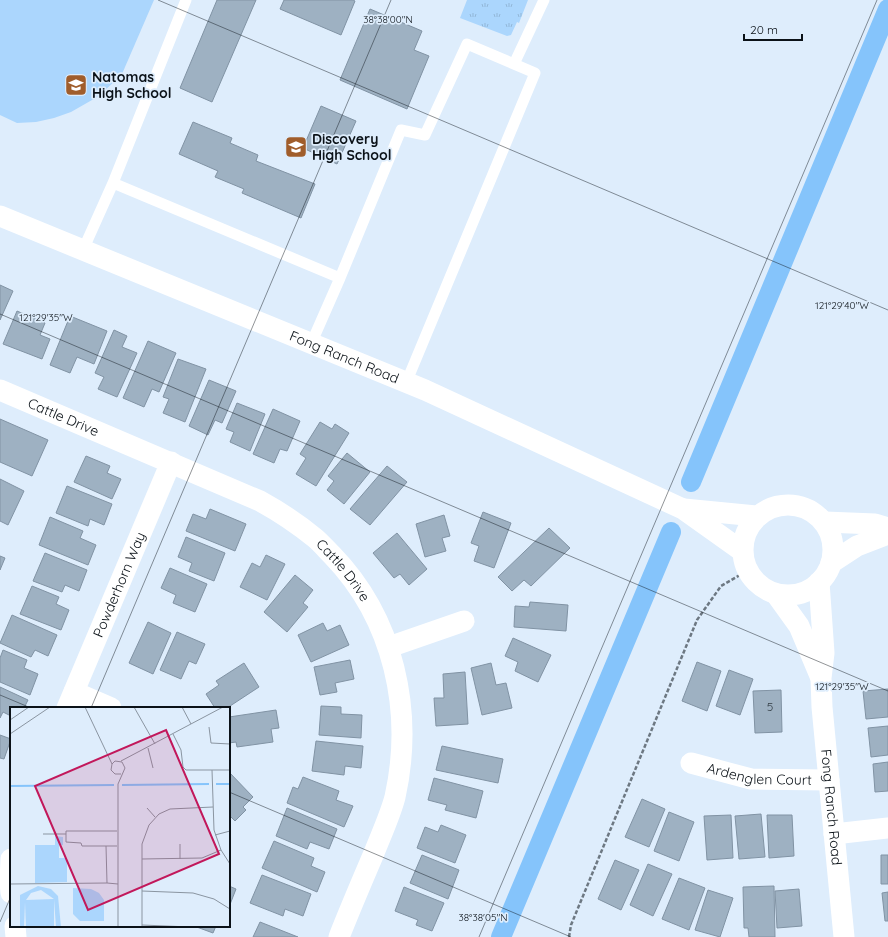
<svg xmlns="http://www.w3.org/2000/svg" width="888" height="937" font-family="Quicksand,sans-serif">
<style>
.grass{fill:url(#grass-tufts)}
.garden{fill:#abd6fd}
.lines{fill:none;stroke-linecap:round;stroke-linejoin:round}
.canal{stroke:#85c4fb;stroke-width:20}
.building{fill:#9eb1c2;stroke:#8193a4}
.path{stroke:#6d7882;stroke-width:2.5;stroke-dasharray:4 2;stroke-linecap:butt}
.service{stroke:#fff;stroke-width:11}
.minor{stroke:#fff;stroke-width:21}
.ticks{fill:none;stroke:#0b1218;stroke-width:1;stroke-opacity:0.45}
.labels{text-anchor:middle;stroke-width:3.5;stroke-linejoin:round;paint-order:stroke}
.number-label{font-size:12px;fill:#303a42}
.poi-label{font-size:14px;font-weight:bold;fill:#0b1218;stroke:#deedfc;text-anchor:start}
.street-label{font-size:14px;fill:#0b1218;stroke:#deedfc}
.inset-river{fill:none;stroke:#85c4fb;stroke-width:2}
.inset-road{fill:none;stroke:#8a95a1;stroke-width:1}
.view{fill:#c2185b;fill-opacity:0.15;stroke:#c2185b;stroke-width:2}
.inset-edge{fill:none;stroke:#0b1218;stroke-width:2}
.ticks-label{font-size:10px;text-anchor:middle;fill:#0b1218;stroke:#deedfc;stroke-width:3.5;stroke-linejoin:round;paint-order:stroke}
</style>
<defs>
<pattern id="grass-tufts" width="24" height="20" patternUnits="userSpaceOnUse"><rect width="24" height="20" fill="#abd6fd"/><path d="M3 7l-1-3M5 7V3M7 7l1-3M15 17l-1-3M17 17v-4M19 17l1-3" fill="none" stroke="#92b7d8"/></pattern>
</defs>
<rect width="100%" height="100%" fill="#deedfc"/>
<!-- grass -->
<path class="grass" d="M467,0H528L519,23L517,22L511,35L507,36L460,18Z"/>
<!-- garden -->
<path class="garden" d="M0,0H154L122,74L99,96L71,112L54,118L36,122L17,123L0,115Z"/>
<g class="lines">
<!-- canal -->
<path class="canal" d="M691,482L888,9
M501,937L671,532"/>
</g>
<!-- building -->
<path class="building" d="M217,0H256L212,102L180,88Z
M284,0H353L355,1L341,35L280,9Z
M370,9L422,31L414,50L429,56L407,109L340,80Z
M321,106L356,121L337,164L303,148Z
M193,122L232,138L230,143L258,155L256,161L315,184L301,218L242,193L244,189L215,177L218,171L179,154Z
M0,285L13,291L0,320Z
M17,311L45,323L40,335L50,339L42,359L3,344Z
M70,316L107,331L94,364L77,357L70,373L50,365Z
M114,330L127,336L122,347L137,353L117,397L98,389L104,377L95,373Z
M148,341L176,353L159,392L152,389L144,407L123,398Z
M178,359L206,369L185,422L163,413L169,399L163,397Z
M209,380L236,391L222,423L215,420L208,435L189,426Z
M237,403L265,414L250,451L230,442L234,432L226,429Z
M273,409L300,421L287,451L280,449L274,463L253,454Z
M0,419L48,440L32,476L0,462Z
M320,422L332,429L335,424L349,433L316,486L296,474L306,458L300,454Z
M347,453L370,472L344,504L327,490L334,481L328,476Z
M86,456L110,466L107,473L121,479L112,499L74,482Z
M387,466L407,482L370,525L350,509Z
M0,479L24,491L8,525L0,521Z
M67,486L112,504L104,525L90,519L88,526L56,513Z
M210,509L246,524L235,551L186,531L193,514L206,519Z
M483,512L511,523L494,568L474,561L479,546L471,543Z
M444,515L450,536L442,538L446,551L425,557L416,524Z
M50,517L83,531L80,538L96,545L88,565L39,545Z
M549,528L570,548L531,586L524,580L512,591L498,577Z
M397,533L427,569L409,585L400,574L394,578L373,553Z
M186,537L225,553L214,581L189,571L192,563L178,557Z
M45,553L87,570L79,591L65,585L62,592L33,581Z
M266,555L285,564L267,600L240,587L252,563L260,567Z
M0,556L5,558L0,570Z
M170,568L207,584L195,612L173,603L176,595L161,588Z
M295,575L313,590L303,603L308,607L287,632L264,612Z
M32,586L59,597L56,604L69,610L61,630L20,614Z
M530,602L568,605L566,631L514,627L515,606L529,607Z
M12,615L57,635L48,656L35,650L31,657L0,643Z
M148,622L171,633L153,674L129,663Z
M323,623L327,631L340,625L349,645L311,662L298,635Z
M177,632L205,644L196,664L189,661L181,679L160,670Z
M513,638L551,655L538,682L515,671L518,662L505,656Z
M3,650L27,660L24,668L38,674L30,695L0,682V658Z
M350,660L354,679L335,683L337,692L320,695L314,667Z
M697,662L721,671L707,711L682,701Z
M244,663L259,687L227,708H215L206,694L219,685L216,681Z
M491,663L496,685L506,683L512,708L482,715L471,668Z
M729,670L753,679L740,715L716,706Z
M465,672L468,724L436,726L434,698H444L443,674Z
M0,687L28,700L24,708H11V716L3,712L0,718Z
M888,689V717L866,719L863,691Z
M781,690L782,732L755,733L753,691Z
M321,706L341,707V714L362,715L361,738L319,735Z
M276,710L279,728L271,729L273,742L237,747L236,742L229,743V717Z
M888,726V755L871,757L868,728Z
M0,735L11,739L4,759L0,758Z
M316,741L363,746L361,768L345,766L344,775L312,771Z
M442,746L503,759L498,783L436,770Z
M888,762V791L875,792L873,764Z
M229,772L253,797L243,807L246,810L235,821L229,815Z
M303,777L339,791L336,800L353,806L344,827L287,803L293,787L298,789Z
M434,778L483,791L476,818L445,810L447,805L428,800Z
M642,799L665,809L649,847L625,837Z
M287,808L337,829L329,849L310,842L307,849L276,836Z
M669,812L694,822L679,861L654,851Z
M761,814L765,857L739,859L735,816Z
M731,815L733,858L707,860L704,816Z
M767,815H792L794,856L769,858Z
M441,825L466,835L455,863L417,848L425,827L438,832Z
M274,841L314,858L311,866L325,872L317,892L262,868Z
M422,855L459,870L448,899L410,883Z
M881,855H888V884H881Z
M615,860L639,870L621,910L598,899Z
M648,864L672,874L653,916L630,905Z
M262,875L311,894L303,916L285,909L283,916L250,903Z
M679,878L705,888L689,930L662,919Z
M229,886L236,889L229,907Z
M774,886L775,937H749L748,928H744L743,887Z
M404,887L444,903L432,931L416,925L418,920L395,911Z
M799,889L802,926L777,928L775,891Z
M708,890L733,898L720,937L695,930Z
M888,892V921H885L882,893Z
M260,922L298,937H253Z
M194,926H216L213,933Z"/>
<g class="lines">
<!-- path -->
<path class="path" d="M569,937L571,925L697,620L721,586L745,572"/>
<!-- service -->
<path class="service" d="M514,64L544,0
M113,183L186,0
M83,250L113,183L340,278
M311,344L340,278L401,130L425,135L467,44L535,73L406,383"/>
<!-- minor -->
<g class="minor">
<path id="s1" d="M0,216L425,390L683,509L742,551"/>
<path id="s2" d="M0,390L260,501C280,512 298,524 315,538C321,543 327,550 332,555C394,619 414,711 395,797C390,816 381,835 374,853C362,881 350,909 339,937"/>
<circle cx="788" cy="550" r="45"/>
<path d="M684,509L756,516"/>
<path d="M825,522L875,524L888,528"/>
<path d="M831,563L857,546L888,534"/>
<path id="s3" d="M819,582L824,653L821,678L822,707L844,937"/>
<path d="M776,594L799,626L820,676"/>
<path d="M389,647L464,621"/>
<path d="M74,692L111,708"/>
<path id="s4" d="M67,708L171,462"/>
<path id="s5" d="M691,763L751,779L829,780"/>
<path d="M834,834L888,828"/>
<path d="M11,859L10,882L11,893"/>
<path d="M15,926L16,937"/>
</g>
</g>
<!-- ticks -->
<path class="ticks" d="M158,0L888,310M0,314L888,691M0,695L31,708M91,708L391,0M229,792L571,937M0,922L11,896M479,937L877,0"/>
<!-- icons -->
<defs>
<g id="school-square" transform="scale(1.15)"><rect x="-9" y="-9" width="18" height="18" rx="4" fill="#a05d2b" stroke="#deedfc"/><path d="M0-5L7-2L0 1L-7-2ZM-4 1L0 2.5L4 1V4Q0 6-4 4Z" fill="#fff"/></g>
</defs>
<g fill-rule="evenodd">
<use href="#school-square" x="76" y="85"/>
<use href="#school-square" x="296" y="147"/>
</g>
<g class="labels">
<!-- number labels -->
<g class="number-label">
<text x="770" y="711">5</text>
</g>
<!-- poi labels -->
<g class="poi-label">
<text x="92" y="82">Natomas<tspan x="92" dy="16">High School</tspan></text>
<text x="312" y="144">Discovery<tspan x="312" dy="16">High School</tspan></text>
</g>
<!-- street labels -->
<g class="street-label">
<text dy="5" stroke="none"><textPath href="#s1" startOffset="372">Fong Ranch Road</textPath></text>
<text dy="5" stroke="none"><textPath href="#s2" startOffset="69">Cattle Drive</textPath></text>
<text dy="5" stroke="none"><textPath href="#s2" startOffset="392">Cattle Drive</textPath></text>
<text dy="5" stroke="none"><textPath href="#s4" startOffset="134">Powderhorn Way</textPath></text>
<text dy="5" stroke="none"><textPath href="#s5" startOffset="70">Ardenglen Court</textPath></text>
<text dy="5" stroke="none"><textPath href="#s3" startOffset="226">Fong Ranch Road</textPath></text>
</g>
</g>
<!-- overview -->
<g transform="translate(10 707)">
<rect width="220" height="220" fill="#deedfc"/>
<path d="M45,129L53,130V138H49V151H57V175L25,176V138H45Z" fill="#abd6fd"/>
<path d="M28,179L41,182L48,189L51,220H46L44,192L31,183L21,186L16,193L44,192V220H16L15,195L14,220H10V188ZM63,181L81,182L89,186L94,193V214H70L63,207Z" fill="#abd6fd"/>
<path class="inset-river" d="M206,77H220M112,78L199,77M0,79L104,78"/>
<path class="inset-road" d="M75,0L102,57M124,0L145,37M172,0L181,17M0,13L19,0M199,20L201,36L220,37M0,27L40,0M163,27L171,43L173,60L176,63H220M138,41L143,61M111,54L213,0M202,63L204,123L211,143L220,157M137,101L145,110M107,124H56V135L71,136L72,139H107M33,127H56M205,128L220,124M96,139L97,176L108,177M132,152L192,151L211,143M170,152V137M0,177L97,176M132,184L183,186L204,192L220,202M132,218L180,220M108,220V77L115,61L112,55L105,54L102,57L101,63L105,67H111M132,220V137L139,118L149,107L160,102L203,100"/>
<path class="view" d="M156,23L209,147L78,203L25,79Z"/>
<rect width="220" height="220" class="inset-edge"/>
</g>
<g class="ticks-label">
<text x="388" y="23">38°38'00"N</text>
<text x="842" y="309">121°29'40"W</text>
<text x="46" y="321">121°29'35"W</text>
<text x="842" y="690">121°29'35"W</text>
<text x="483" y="921">38°38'05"N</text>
</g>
<!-- scale -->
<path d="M744 34v6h58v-6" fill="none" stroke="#0b1218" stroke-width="2"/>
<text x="750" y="34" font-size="12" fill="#0b1218" stroke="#deedfc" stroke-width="3" paint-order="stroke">20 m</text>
</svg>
